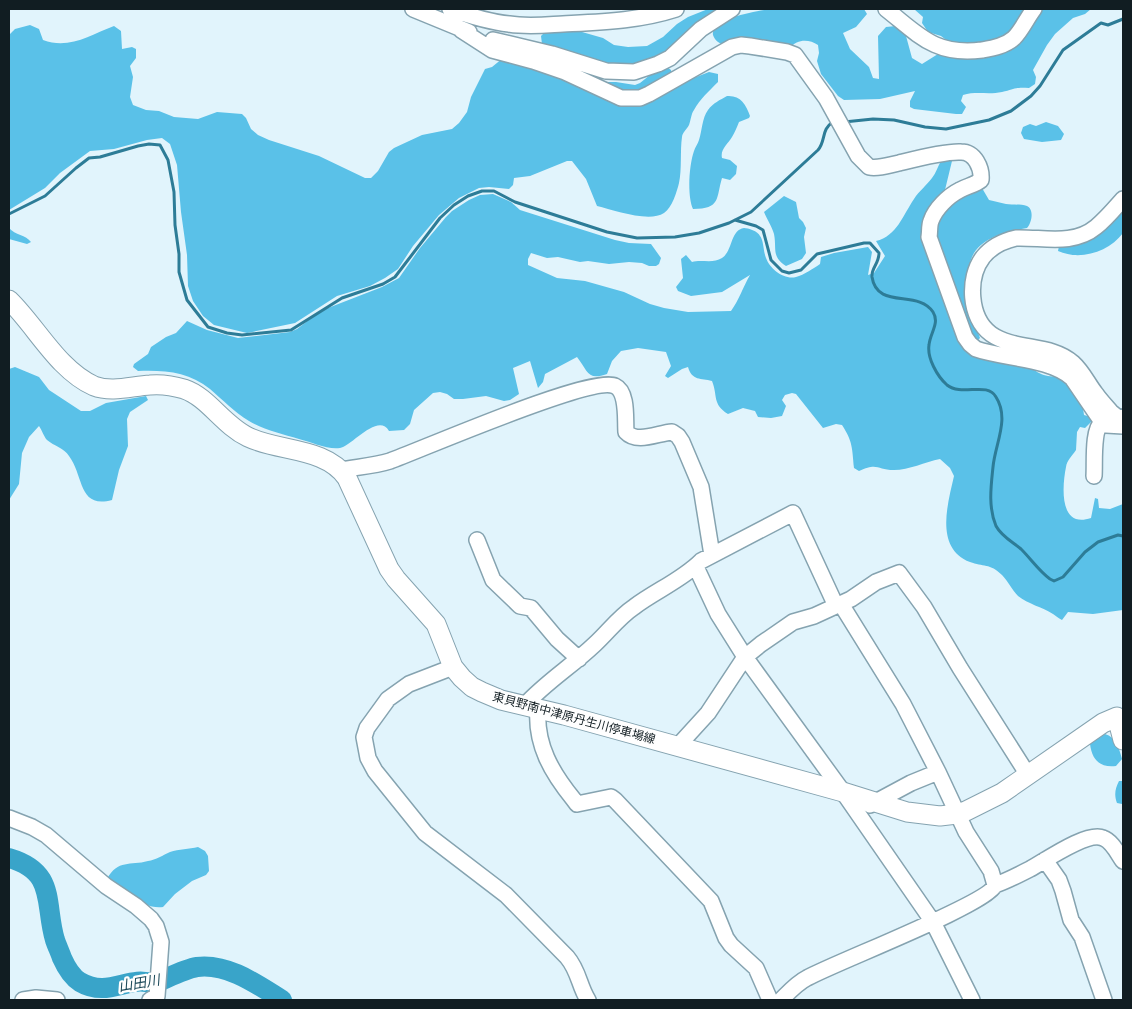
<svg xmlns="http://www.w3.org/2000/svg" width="1132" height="1009" font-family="Raleway,'Noto Sans JP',sans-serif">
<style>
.forest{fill:#5ac1e8}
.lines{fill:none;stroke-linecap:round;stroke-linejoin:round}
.stream{stroke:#2d7c97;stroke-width:3}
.river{stroke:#39a4c9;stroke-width:20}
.minor-casing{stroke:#85a3b0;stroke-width:18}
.major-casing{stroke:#85a3b0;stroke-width:21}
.minor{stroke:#fff;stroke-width:15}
.major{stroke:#fff;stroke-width:19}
.labels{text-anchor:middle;stroke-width:4.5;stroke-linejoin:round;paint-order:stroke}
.street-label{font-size:12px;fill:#111d22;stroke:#fefefe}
.water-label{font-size:14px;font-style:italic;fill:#1d4a5a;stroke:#fefefe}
</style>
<rect width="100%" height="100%" fill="#e1f4fc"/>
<!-- forest -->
<path class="forest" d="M708,9H722L663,54L634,64L605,63L551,50L542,44L541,36L544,33L575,30L603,38L614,45L628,47L647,46L663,37L677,24L688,17Z
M770,9H864L867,14L856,27L843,33L850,49L869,67L873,78L879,79L878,36L886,27L896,26L906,36L912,58L922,64L938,54L995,51L1038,9H1091L1085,14L1073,18L1055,34L1047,45L1033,70L1036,77L1035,84L1029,88C1014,87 1015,89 1002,92C989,95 976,91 963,95L961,101L966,107L962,114H956L914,109L910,107V101L915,91L880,99L844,100L838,96L821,74L817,61L819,53L818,45C809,39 797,39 790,48L724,45C719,43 715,41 713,35C710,18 758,11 770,9Z
M914,9H1029L1014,33L987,45L950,43L941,36L928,32L922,23L923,17Z
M30,25L39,29L43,40C69,50 90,35 114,26L121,31L122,49L132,47L136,49V58L130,66L133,77L130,97L133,105L146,110L159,111L174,117L198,119L217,112L242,114L246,118L251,129L258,135L269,140L319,156L365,178H371L378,171L389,152L394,148L422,135L452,129L459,123L467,112L471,97L485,69L492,67L503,58L543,68L608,98L686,81L709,72L718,74V82C709,91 700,99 694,110C691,114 691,120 689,125C687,129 682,133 682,137C680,150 682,170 679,183C677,191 672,208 664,213C649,223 614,210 597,206L586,179L572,161H567L530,176L514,178L513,185L509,189L489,187L479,188L459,198L439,215L413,246L398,269L385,278L370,286L337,296L295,323L247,333L214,325L203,316L193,301L188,286L187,255L181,212L177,165L170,144L162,138L147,140L114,149L90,151L60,173L45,188L9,210V35L15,29Z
M667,67L671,70L672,76L636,96L589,77H594L605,82H616L635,85L640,83L655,71Z
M727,96C740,95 746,104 750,116L749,118L739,122C737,127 735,132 732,137C728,144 720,149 722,158L730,160L737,166L736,174L730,180L722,178C716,198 721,209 693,209C687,196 689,165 694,151C695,147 698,144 699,140C702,131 702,118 708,110C713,103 720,100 727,96Z
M1046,122L1058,126L1064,134L1061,140L1042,142L1024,139L1021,133L1023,127L1030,124L1036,126Z
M950,159L952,161L944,194L928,219L963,339L1029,365C1041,378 1050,376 1065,377L1083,408L1084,415L1091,417L1092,421L1085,428L1080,427L1077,432L1076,450C1072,456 1067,460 1066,467C1062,487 1059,529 1091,518L1095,498L1098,499L1099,508L1110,509L1123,504V610L1093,614L1068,612L1062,620C1058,618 1056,616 1053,614C1042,607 1028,604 1018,596C1012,590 1008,581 1002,575C990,563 983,567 970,562C934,548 948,503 954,476L950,468L940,459C925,462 909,470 894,470C877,470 878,462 859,471L854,468C852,448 853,442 842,425L836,424L823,428L796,394L792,393L785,395L782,400L786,406L782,416L771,418L758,417L755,411L743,408L728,414C712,404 718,396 712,381C701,378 692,381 688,367L682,369L668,378L665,376L671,366L666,352L638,348L621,351L612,361L607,374C587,381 588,371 577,357L545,374L543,382L538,388L530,361L513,368L519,394L510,400L504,401L486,396L463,399H454L447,394L440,392L433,393L414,410L410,424L404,430L389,431C378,412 351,447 340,448C328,450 311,442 299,439C282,434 264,430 249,421C234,412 223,400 210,389C189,372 165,370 138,371L133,367L134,364L148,354L151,347L166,337L176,333L187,321L207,330L238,338L290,332L297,329L314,316L328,308L382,287L399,278L420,248L446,217L452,211L469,200L480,195L493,194L511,202L520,210L615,240L629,243L651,244L661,258L659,264L656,266H649L642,263L629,262L609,264L588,261L580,262L558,257L547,258L531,253L528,259V265L557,278L585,281L624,292L650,304L664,308L688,312L731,311C739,300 743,287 750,275L722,292L691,296L678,291L676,287L683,278L681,259L686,255L692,262C701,259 713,264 722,258C733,251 730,230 744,228C748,228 758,231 760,236C764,241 763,251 766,258C770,269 784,280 796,277C804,275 814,268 820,264L821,257L834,253L868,247L872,252L868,275L874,273L885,256L876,241C897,236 903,215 914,199C919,191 927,185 932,178C936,173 938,166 941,161Z
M982,188L989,200C995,201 1000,203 1006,204C1012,205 1021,204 1027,206C1035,210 1031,224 1027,228C1005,232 976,238 970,263C969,268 969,274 968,279C967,284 964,289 964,294C964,309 976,325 980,338L975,343L935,246L936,217L951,200Z
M784,196L796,202L799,218L803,222L806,228L804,237L806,253L802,259L786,266C771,256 777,249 774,234C772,227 767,219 764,212Z
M1123,213V233C1109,252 1080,261 1058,251L1059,246Z
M9,228C15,235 26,235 31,242L27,244L9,239Z
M15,367L39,377L49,390L81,411H90L106,403L146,396L148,400L130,412L127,419L128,446L119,470L112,500C78,509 84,476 69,456C64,448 54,446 47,440C44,437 42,430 39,426L29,437L22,453L19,484L9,500V369Z
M1105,734C1116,737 1119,748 1122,759L1116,766C1100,768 1092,760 1090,744Z
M1119,781H1123V802L1122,804L1117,803C1114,795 1115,789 1119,781Z
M198,847L205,851L208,856L209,871L206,875L192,881L175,894L163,907C143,910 122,889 107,879C118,859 130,866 148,861C156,860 163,855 170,852C179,849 189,849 198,847Z"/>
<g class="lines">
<!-- stream -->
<path class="stream" d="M844,122L873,119L894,120L925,127L946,129L989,120L1011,111L1031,96L1040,86L1063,50L1101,23L1108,25L1123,19
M9,214L45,196L76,168L89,158L100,157L138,146L149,144L160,145L168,160L174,192L175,225L179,254V272L187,300L208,327L227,333L242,335L291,330L342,298L383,284L395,277L440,218L454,205L468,196L482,191H494L515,202L607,232L637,238L675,237L699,233L729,223L751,212L818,150C826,141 821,129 833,122
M735,220L756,226L763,230L771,260L782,271L789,273L801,270L817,254L864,243H870L879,253C879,264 871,268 872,277C877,310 918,289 933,312C940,323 930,333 929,345C927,358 937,376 947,385C962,397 987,381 996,397C1010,419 995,444 993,467C991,486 988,507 996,526C1002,537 1013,542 1021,549C1031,559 1039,571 1050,579L1054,581L1063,577L1085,552L1098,542L1118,535L1123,536"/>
<!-- river -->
<path class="river" d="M9,858C57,872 44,903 55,940C57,946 60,952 62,958C66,967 72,977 80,982C109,999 129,974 153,984C166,979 184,969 197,967C228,963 258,985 282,1000"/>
<!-- minor casing -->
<g class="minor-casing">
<path id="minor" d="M413,9L469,32
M450,9C470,16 489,22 509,24C527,27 545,25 563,24C602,22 639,21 676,9
M886,9C919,35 935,56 982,50C993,48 1005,46 1014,38C1022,30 1027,18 1034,9
M461,30L492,50L533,61L565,72L621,98H640L649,94L732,47L741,45L750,46L787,52L795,55L826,98L858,156L869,167C879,169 889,165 899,163C915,159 945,151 961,152C975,152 982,168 981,180C975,185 967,186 960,190C948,196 935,209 931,221C929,226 930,232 929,237L965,337L970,344L976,349C1005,359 1049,358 1072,378L1102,422L1106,425L1123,426
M493,40L552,54L606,71L634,72L658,64L670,58L701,29L732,9
M1123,199C1115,208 1106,219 1096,227C1073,246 1043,237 1016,238C1003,241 991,247 983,257C967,278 969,318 991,334C1015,351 1051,343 1073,363C1083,372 1088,384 1096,394C1100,400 1106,406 1111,412L1116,416L1123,418
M341,470C357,467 374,466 390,461C423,449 592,375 615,386C628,392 625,419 626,432C637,444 658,433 672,432L678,436L682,442L701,487L712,555
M1094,476C1095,463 1092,430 1102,422
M477,540L493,580L520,606L531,608L557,639L579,659
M696,567L718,614L745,657L843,792L933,922L972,1000
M453,667L409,684L388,699L367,728L364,737L368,758L375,771L425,833L506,895L567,957C579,971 579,986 588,1000
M525,705C546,682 572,666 595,644C608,632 619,617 634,607C655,591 682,580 701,561L793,513L836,606
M538,708C535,745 552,773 574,800L577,804L611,797L615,800L711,901L726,938L731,945L756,968L770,1000
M677,747L708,713L745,657L761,644L793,622L814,616L851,599L876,582L899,573L924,607L960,668L1028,775
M870,805L911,783L938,772
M9,818L32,827L46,835L106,886L136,906L151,919L156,926L161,942L157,996L150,1000
M1045,860L1059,880L1063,891L1071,920L1082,937L1104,1000
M995,885C1007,881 1018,875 1030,869C1045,861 1087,831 1103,838C1112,841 1118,854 1123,861
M23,1000L36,998L57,1000
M781,1000C789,992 797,983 807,978C836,962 988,904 995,885L991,871L966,832L938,772L903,704L841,604"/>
</g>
<!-- major casing -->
<g class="major-casing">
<path id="major" d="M9,300C36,326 58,370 94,386C112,393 132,386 150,385C162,384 174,386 184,389C208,397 223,425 248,437C279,452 326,447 347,478L389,569L396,579L436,624L453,667L462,678L472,687L482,692L501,700L564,715L843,792L907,812L940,816L957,814L966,811L1002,793L1103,723L1117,717L1123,740"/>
</g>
<!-- minor -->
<use href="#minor" class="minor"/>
<!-- major -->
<use href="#major" class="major"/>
</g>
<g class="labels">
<!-- street labels -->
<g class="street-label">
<text transform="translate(574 718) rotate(15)" y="4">東貝野南中津原丹生川停車場線</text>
</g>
<!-- water labels -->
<g class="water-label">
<text transform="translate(139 983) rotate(-10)" y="5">山田川</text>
</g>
</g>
<!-- border -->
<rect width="1132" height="1009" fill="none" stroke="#111d22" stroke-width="20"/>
</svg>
